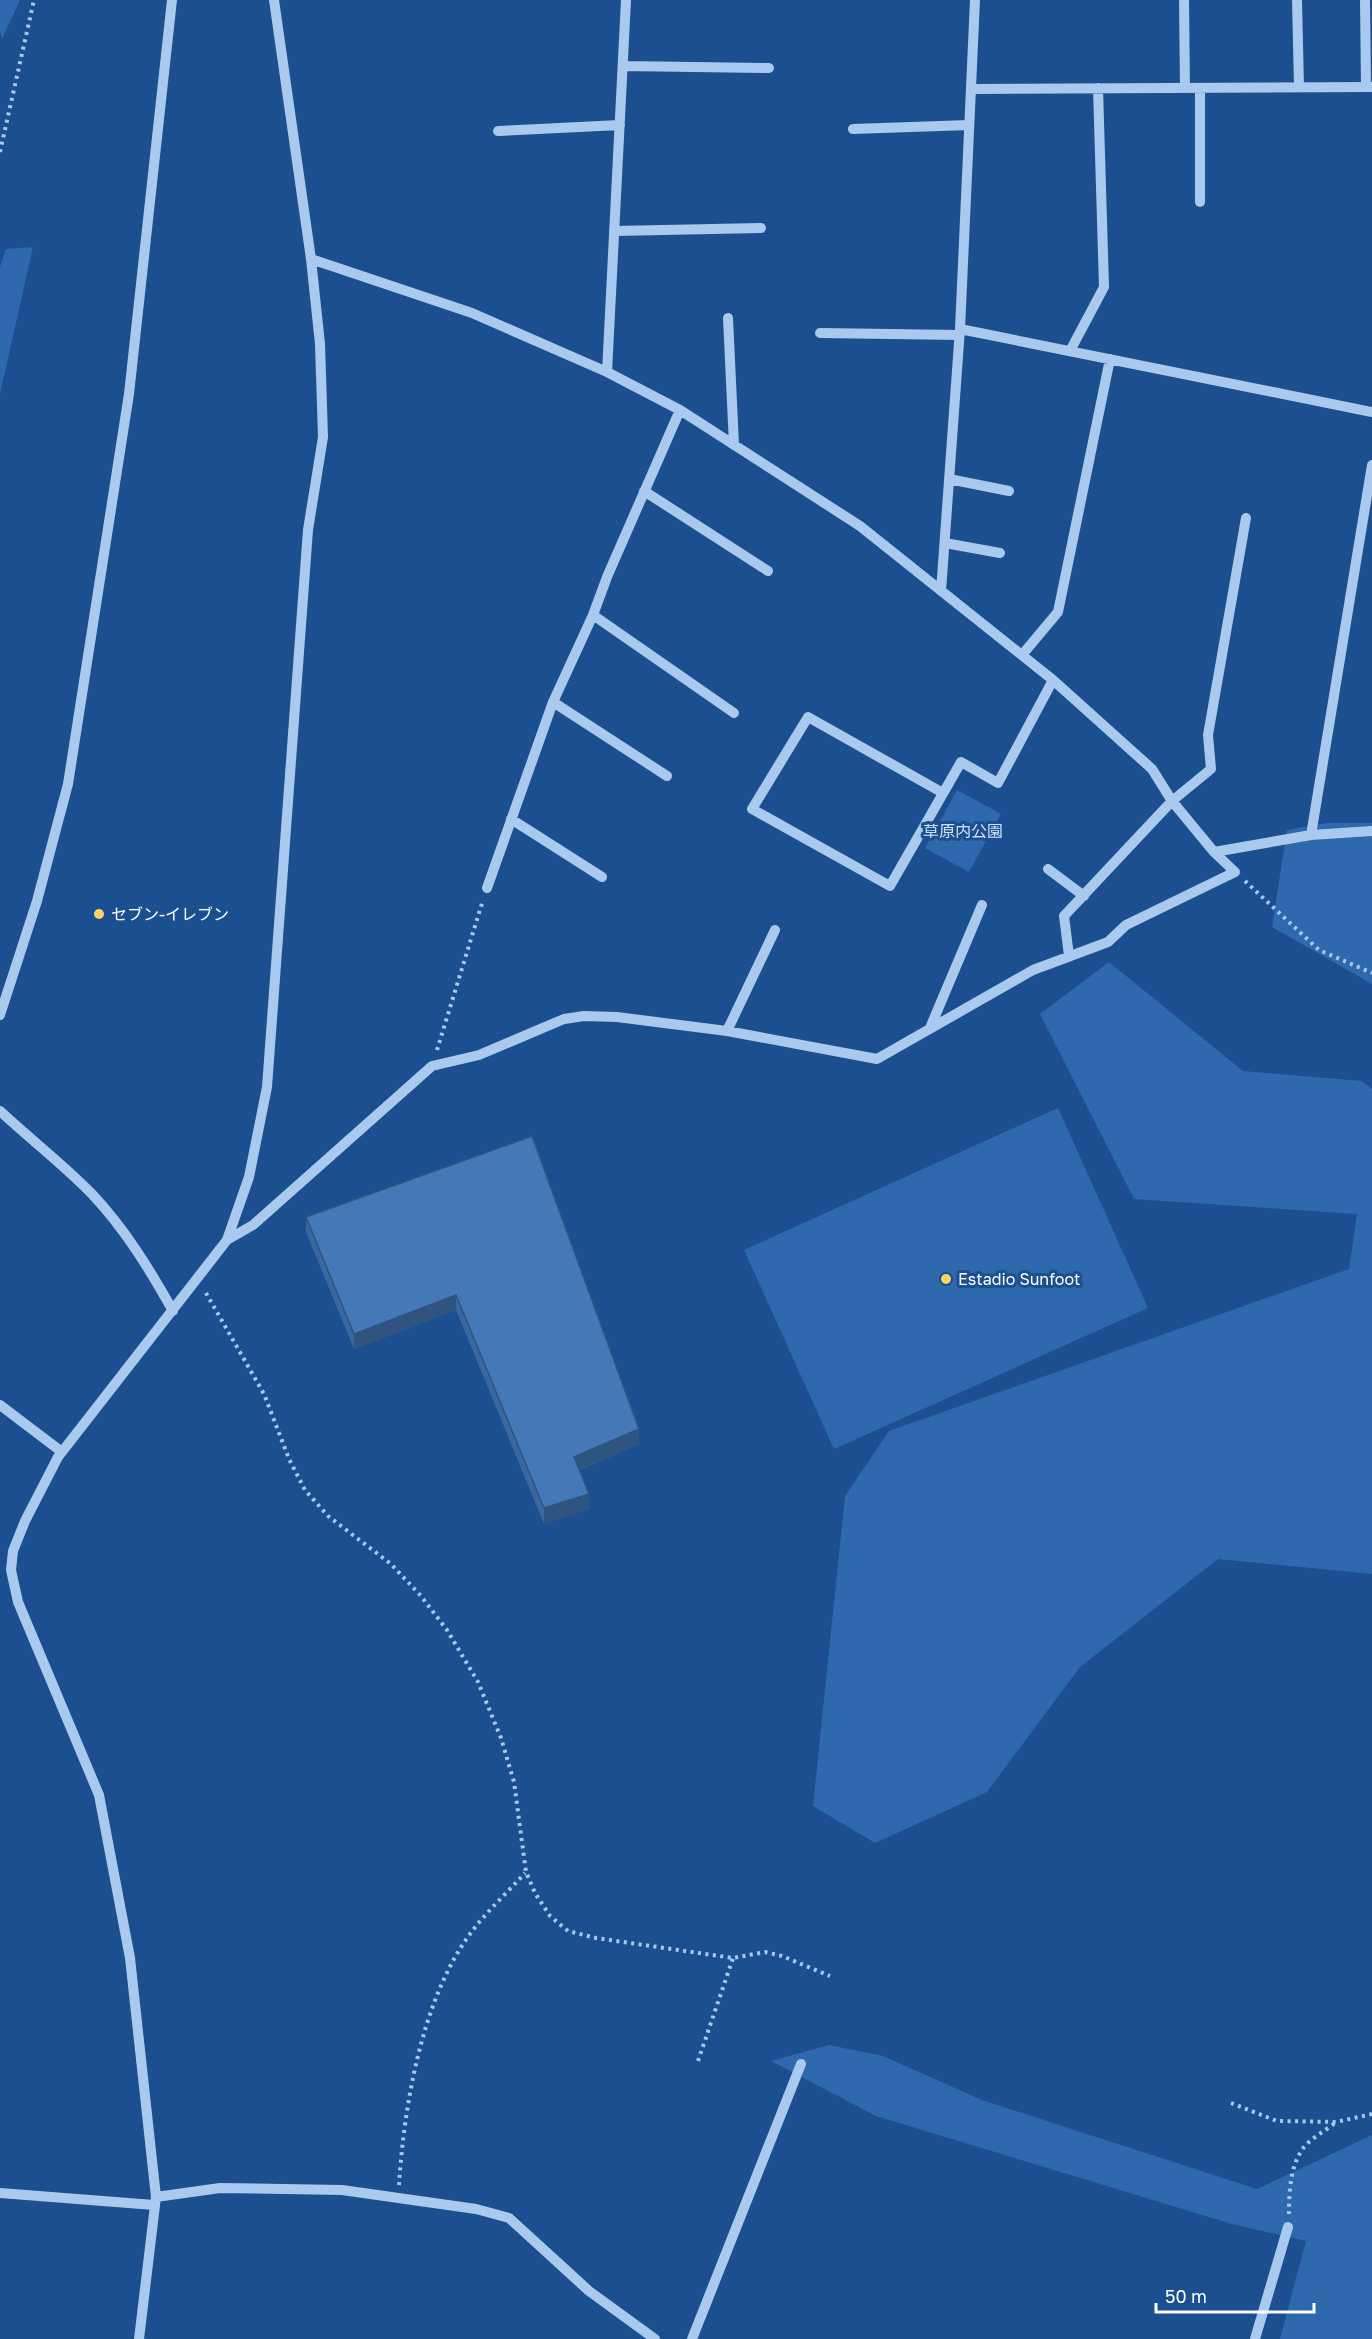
<svg xmlns="http://www.w3.org/2000/svg" width="1372" height="2339" font-family="'Golos Text','Noto Sans JP',sans-serif">
<style>
.green{fill:#2e69ad}
.lines{fill:none;stroke-linecap:round;stroke-linejoin:round}
.path{stroke:#a9c9ee;stroke-width:4;stroke-dasharray:3 4.5;stroke-linecap:butt}
.minor{stroke:#a9c9ee;stroke-width:10}
.wall{fill:#3a679d}
.shaded-wall{fill:#305480}
.building{fill:#4478b7;stroke:#305480;stroke-width:1.5}
.poi-dot{fill:#ffd166;stroke:#1b4f8f;stroke-width:2}
.labels{text-anchor:middle;stroke-width:6;stroke-linejoin:round;paint-order:stroke}
.park-label{font-size:16px;fill:#cfe3fa;stroke:#1b4f8f}
.poi-label{font-size:16px;fill:#fff;stroke:#1b4f8f;text-anchor:start}
</style>
<rect width="100%" height="100%" fill="#1b4f8f"/>
<!-- green -->
<path class="green" d="M0,0H20L2,39L0,31Z
M33,247L0,394V267L6,249Z
M957,790L1001,814L969,872L925,848Z
M1327,823H1372V984L1272,927L1287,830Z
M1109,962L1243,1071L1362,1081L1372,1089V1574L1218,1559L1080,1667L987,1792L875,1843L813,1806L845,1496L889,1431L1349,1269L1357,1214L1134,1199L1040,1014Z
M1058,1108L1148,1308L834,1449L744,1250Z
M829,2045L883,2056L982,2100L1257,2189L1372,2135V2339H1280L1306,2241L1232,2224L876,2116L771,2061Z"/>
<g class="lines">
<!-- path -->
<path class="path" d="M0,152L34,0
M1245,881L1319,950L1372,973
M437,1050L483,900
M206,1293L264,1394L289,1459L305,1490L328,1516L391,1564L421,1596L447,1630L478,1682L501,1738L514,1782L526,1872L535,1893L550,1916L568,1931L596,1938L733,1958L765,1952L782,1956L830,1976
M698,2061L733,1958
M1231,2103L1277,2121L1336,2122L1372,2114
M399,2185C404,2106 422,1999 470,1934C486,1912 507,1893 525,1873
M1289,2214C1289,2194 1290,2167 1302,2150C1309,2139 1325,2131 1335,2123"/>
<!-- minor -->
<path class="minor" d="M1184,0L1185,88
M1297,0L1299,87
M1365,0L1366,87
M623,66L769,68
M971,89L1372,87
M853,129L969,125
M498,131L620,125
M1200,202V88
M614,231L761,228
M728,318L734,445
M960,329L1372,412
M820,333L959,335
M1070,351L1104,287L1098,88
M607,372L626,0
M949,479L1009,491
M644,491L768,571
M945,543L1000,553
M941,591L960,329L975,0
M593,615L734,713
M1022,655L1058,612L1110,359
M553,702L667,776
M943,793L808,717L752,809L890,886L961,762L998,783L1053,680
M511,819L602,877
M1311,835L1372,465
M1214,852L1311,835L1372,831
M1048,869L1084,896
M487,888L553,702L593,615L607,577L680,410
M1069,956L1064,916L1172,801L1211,769L1208,735L1246,518
M0,1015L37,901L68,784L129,394L172,0
M930,1028L982,905
M727,1031L775,930
M0,1111C30,1139 64,1165 92,1194C125,1229 150,1270 173,1311
M227,1240L253,1225L432,1066L479,1055L564,1019L584,1016L617,1017L727,1031L877,1059L1033,970L1108,942L1126,925L1235,872L1214,852L1172,801L1152,769L1053,680L860,526L680,410L607,372L472,313L311,259
M0,1405L62,1452
M0,2193L154,2205
M156,2197L220,2188L342,2190L476,2209L509,2218L589,2291L655,2339
M139,2339L156,2197L130,1958L99,1795L18,1602L11,1570L13,1551L25,1521L58,1457L227,1240L249,1177L267,1087L308,530L323,437L320,344L311,259L274,0
M692,2339L801,2064
M1255,2339L1288,2227"/>
</g>
<!-- wall -->
<path class="wall" d="M532,1136L639,1444L580,1470L589,1509L544,1524L456,1310L354,1349L306,1232V1217Z"/>
<!-- shaded-wall -->
<path class="shaded-wall" d="M456,1295V1310L354,1349V1334Z
M639,1429V1444L574,1472V1457Z
M589,1494V1509L544,1524V1508Z"/>
<!-- building -->
<path class="building" d="M532,1136L639,1429L574,1457L589,1494L544,1508L456,1295L354,1334L306,1217Z"/>
<!-- markers -->
<g class="poi-dot">
<circle cx="99" cy="914" r="6"/>
<circle cx="946" cy="1279" r="6"/>
</g>
<g class="labels">
<!-- park labels -->
<g class="park-label">
<text x="963" y="837">草原内公園</text>
</g>
<!-- poi labels -->
<g class="poi-label">
<text x="111" y="920">セブン-イレブン</text>
<text x="958" y="1285">Estadio Sunfoot</text>
</g>
</g>
<!-- scale -->
<path d="M1156 2303v9h158v-9" fill="none" stroke="#ffffff" stroke-width="3"/>
<text x="1165" y="2303" font-size="18" fill="#ffffff" stroke="#1b4f8f" stroke-width="4.5" paint-order="stroke">50 m</text>
</svg>
